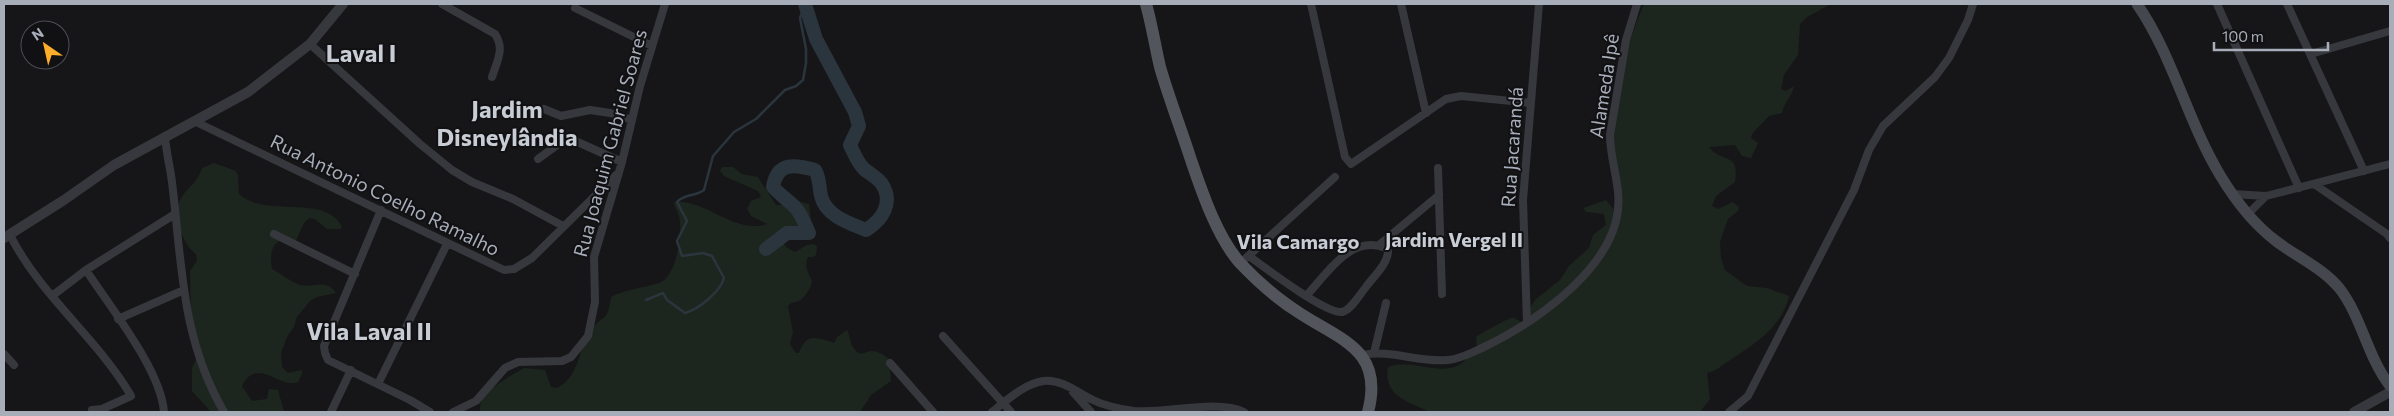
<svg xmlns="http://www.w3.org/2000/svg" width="2394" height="416" font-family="Commissioner,sans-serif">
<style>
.green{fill:#1d261e}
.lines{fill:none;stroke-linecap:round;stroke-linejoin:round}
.stream{stroke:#2b353d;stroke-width:2.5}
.river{stroke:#2b353d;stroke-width:14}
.minor{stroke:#37383d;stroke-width:8}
.tertiary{stroke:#37383d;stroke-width:10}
.secondary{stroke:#44474d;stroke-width:11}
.primary{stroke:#52555c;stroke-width:12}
.labels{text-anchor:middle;stroke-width:4;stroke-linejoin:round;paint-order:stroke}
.street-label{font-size:19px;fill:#a7adb9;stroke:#111113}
.neighbourhood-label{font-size:20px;font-weight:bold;fill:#c8ccd4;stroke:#111113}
.district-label{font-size:24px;font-weight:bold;fill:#c8ccd4;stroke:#111113}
</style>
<rect width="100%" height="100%" fill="#161618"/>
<!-- green -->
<path class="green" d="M1644,4H1831L1807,17L1800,24L1798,55L1784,75L1781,89L1786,91L1794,86C1792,97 1784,102 1782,113L1769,116L1752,134L1751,138L1758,143L1751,158L1742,156L1735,145L1709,147C1722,164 1740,151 1735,182L1716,196L1712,206L1718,209L1733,202L1739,207L1738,211L1728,219L1720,242L1721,258L1725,270L1747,286L1767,288L1789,296C1782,327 1755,344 1730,360C1721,365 1718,371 1707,373L1710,399L1700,412H1430C1408,402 1383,396 1388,367C1410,358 1435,375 1457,366C1466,363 1469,352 1477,348L1476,337C1478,335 1507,319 1511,318C1515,317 1519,321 1522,323L1527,322L1531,306L1536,299L1560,280L1569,266L1589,248L1593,235L1606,225L1604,214L1586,212L1583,208L1606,200L1615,211H1618C1616,188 1610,164 1611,142C1612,95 1626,46 1644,4Z
M214,163L236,171L238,176L239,194C265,219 326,193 342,227L340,229H327L315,219L309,218L304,223L294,245L281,240C270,245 270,258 272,269C280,273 291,282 300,285C313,288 327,279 336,293L317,297L310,301L297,317L294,327L287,337L281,353L282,367L288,373L302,370V374L298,382C281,390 257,355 242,386L252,401L267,399L269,389L278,390L284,412H211L192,391V368L196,359L197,345L191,323L190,271L197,261L196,254C182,244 171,213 182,197C190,184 196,185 202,168Z
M722,167H733L742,174L758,177L776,205C787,207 795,199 809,204L811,221L815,231L785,237L782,241L786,247L795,252L807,245L814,244L817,247L816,255L813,257H808C804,266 808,273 812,281C811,287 805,298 799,301C794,303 792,301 788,306L793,332L790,344L796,353H799C806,333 816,337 834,343L837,337L847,330C851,337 849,344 856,351C861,356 865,352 871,351C881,350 891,361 898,367L890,368L891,381L871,395L860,412H480C477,391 510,377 524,368L545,370L551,387L557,388C581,376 577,349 592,329C605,312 607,324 611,297C626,289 643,288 659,283C677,277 683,232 679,216C678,210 674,207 674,202C707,199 734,235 767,224L751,216L747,209L751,201L761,197L758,191L724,176L720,171Z"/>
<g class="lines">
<!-- stream -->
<path class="stream" d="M646,300L663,293L667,300L685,313C699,309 720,292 724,278L712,256L703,253L682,256L677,241L687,221L677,202C685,193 695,197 704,190L713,156L734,132L756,119L785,90L796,86L803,80L806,63V49L800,18L805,5"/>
<!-- river -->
<path class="river" d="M766,249L787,233H809C805,224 802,215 795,207C788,200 780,195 773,187C777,162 794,164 815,170C820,178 819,187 821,196C826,216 849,223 866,230C882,220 894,203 882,184C878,178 870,174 864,169C857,162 854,153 850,145L859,126L855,112L816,39L805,4"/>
<!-- minor -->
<path class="minor" d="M442,4L495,34C505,49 497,61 492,77
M1311,4L1345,157L1351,164L1446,99L1461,96L1530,103
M1401,4L1426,113
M2217,4L2299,188
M2287,4L2364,171
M575,8L652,46
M310,44L420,144L452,170L472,182L513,199L563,226
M2311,54L2390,31
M544,109L561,116L590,110L610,113L632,120
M196,122L504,270L514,269L532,258L617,174
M165,136C166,152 170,166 172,182C182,264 181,338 224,412
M538,159L564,140L571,139L622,162
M1438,168L1442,294
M2314,184L2387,234L2390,238
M2233,194L2266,196L2390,164
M381,210L324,346L325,353L328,360L410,400L430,412
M2247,215L2266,196
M274,234L355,274
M10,235C40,295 96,337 130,394L131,396L102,409L92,410
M1379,245L1439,195
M1249,256C1264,267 1326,314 1342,312C1351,310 1360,294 1366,287C1373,277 1388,264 1388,251L1386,248C1350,234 1328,273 1306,296
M1246,258L1335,177
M86,270C110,307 161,370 164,412
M52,296L86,270L175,214
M118,319L184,290
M1527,323L1523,200L1539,4
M943,336L1011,412
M1374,353L1386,303
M4,354L14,365
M1362,355C1391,349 1419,363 1448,360C1461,359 1473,352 1484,347C1532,324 1602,276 1616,221C1624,192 1610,164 1610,135L1626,40L1637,4
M890,363L933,412
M378,384L447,244
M1073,392L1091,412
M331,412L351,370
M453,412L476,401L505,368L518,362L562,361L571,357L588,336L595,302L594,257L622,162L640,86L665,4
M992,412C1006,401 1025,383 1044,381C1062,379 1078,393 1093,400C1105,406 1120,409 1134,411C1165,414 1217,399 1244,412
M1729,412L1748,396L1854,190L1869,150L1883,126L1935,77L1949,58L1968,20L1973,4"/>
<!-- tertiary -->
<path class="tertiary" d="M4,238L64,200L114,165L248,92L310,44L343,4
M2354,412L2390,392"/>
<!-- secondary -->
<path class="secondary" d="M2137,4C2173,56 2187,120 2220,175C2235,200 2252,223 2276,241C2297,257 2323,268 2340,289C2362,318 2367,356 2390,386"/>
<!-- primary -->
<path class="primary" d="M1146,4C1152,25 1155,46 1160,67C1169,98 1181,129 1191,160C1202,192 1217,237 1240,263C1257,281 1280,301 1301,314C1343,341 1384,351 1368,412"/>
</g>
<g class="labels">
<!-- street labels -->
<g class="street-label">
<text transform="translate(1604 86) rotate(-81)" y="7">Alameda Ipê</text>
<text transform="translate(610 143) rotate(-75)" y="7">Rua Joaquim Gabriel Soares</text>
<text transform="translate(1512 147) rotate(-86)" y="7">Rua Jacarandá</text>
<text transform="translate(385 195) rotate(26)" y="7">Rua Antonio Coelho Ramalho</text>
</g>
<!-- neighbourhood labels -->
<g class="neighbourhood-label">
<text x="1454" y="247">Jardim Vergel II</text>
<text x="1298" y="249">Vila Camargo</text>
</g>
<!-- district labels -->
<g class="district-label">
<text x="361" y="62">Laval I</text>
<text x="507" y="118">Jardim<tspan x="507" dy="28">Disneylândia</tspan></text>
<text x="369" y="340">Vila Laval II</text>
</g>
</g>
<!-- border -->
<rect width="2394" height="416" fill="none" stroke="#a7adb9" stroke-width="10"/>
<!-- north arrow -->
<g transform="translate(45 45) rotate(326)"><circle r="24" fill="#111113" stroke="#4d4f55"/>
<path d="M0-4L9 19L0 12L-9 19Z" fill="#fcad29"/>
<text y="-8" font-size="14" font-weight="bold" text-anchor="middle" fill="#a7adb9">N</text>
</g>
<!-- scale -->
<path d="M2214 42v8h114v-8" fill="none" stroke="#a7adb9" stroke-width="2.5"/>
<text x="2222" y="42" font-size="15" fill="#a7adb9" stroke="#111113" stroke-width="4" paint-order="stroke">100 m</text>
</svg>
